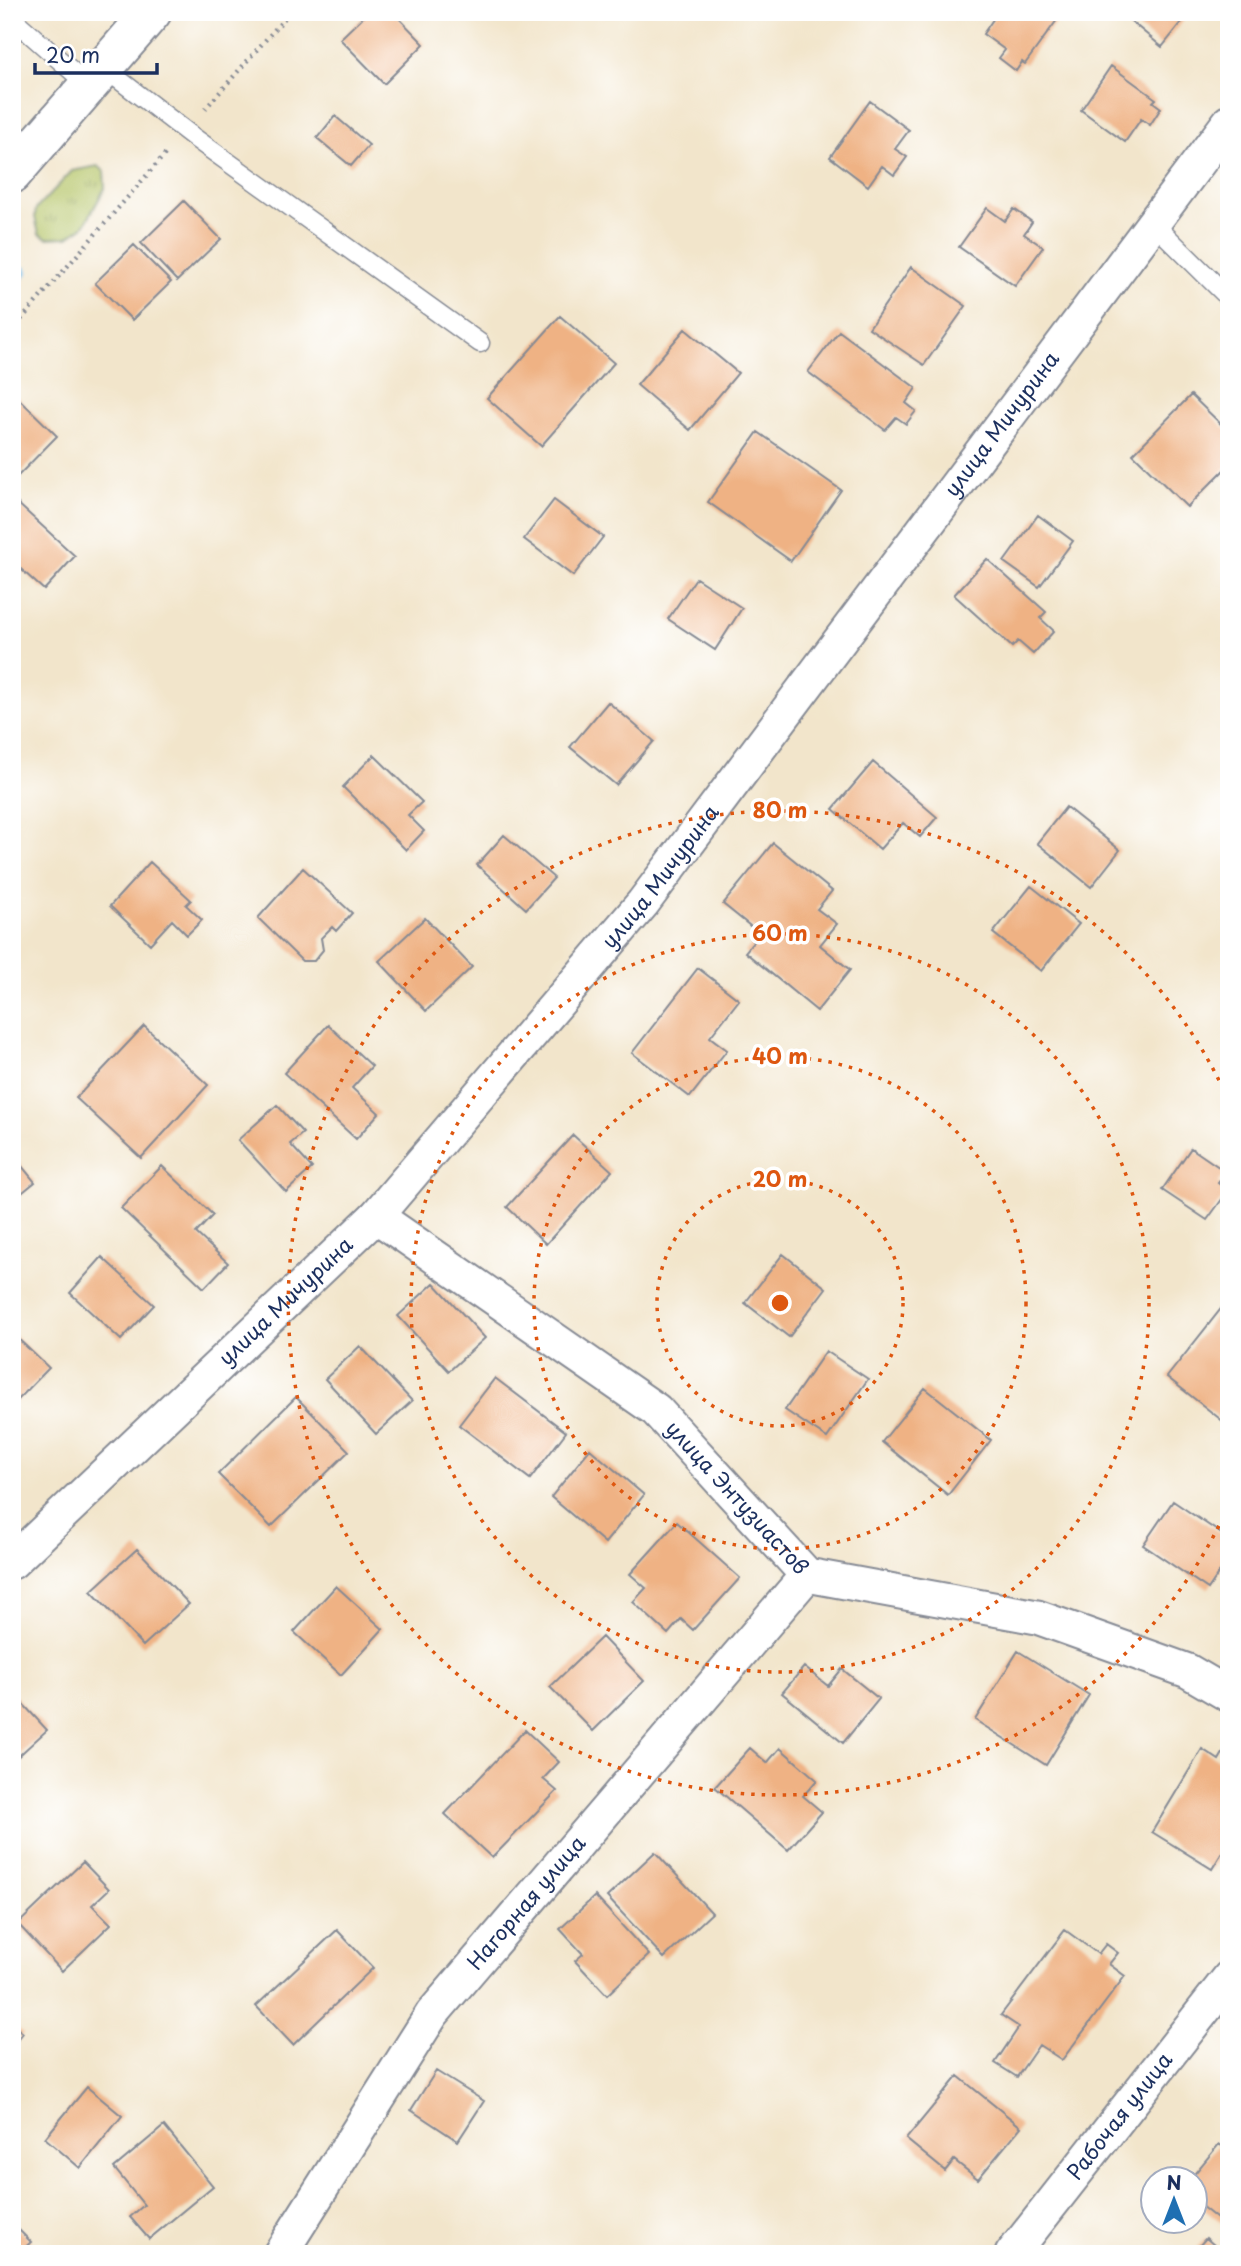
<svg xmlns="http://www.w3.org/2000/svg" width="1241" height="2266" font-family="'Playpen Sans',sans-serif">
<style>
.grass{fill:url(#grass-tufts);stroke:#687a63;stroke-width:2}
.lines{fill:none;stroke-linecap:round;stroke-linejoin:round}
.stream{stroke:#6dbae7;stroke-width:12}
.building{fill:#efb284}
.service-casing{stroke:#868a94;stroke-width:21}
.minor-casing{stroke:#868a94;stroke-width:37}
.primary-casing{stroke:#868a94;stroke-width:42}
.path{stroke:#868a94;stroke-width:4.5;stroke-dasharray:2 5;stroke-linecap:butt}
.service{stroke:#fff;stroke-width:18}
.minor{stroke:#fff;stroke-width:33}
.primary{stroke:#fff;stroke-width:38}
.ring{fill:none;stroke:#de5710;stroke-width:3.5;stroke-dasharray:3.5 7}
.labels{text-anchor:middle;stroke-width:7;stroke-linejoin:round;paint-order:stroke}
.street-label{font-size:21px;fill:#1b2f5e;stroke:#fff}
.centre{fill:#de5710;stroke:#fff;stroke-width:3.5}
.ring-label{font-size:21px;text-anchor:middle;font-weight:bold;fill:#de5710;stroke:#fff;stroke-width:7;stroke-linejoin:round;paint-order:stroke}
</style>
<defs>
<pattern id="grass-tufts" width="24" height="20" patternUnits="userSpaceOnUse" patternTransform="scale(1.75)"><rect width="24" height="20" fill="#b5c568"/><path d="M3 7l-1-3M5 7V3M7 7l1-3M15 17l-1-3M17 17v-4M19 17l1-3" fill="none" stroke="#92a059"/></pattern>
</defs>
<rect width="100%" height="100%" fill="#fff"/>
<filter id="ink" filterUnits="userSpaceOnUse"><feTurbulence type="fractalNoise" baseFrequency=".0143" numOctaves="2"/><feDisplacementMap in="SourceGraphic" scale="14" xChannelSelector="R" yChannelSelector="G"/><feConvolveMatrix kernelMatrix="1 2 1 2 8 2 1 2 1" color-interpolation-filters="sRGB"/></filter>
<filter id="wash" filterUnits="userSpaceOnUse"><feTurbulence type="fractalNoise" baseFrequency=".00686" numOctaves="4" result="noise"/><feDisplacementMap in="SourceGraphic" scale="28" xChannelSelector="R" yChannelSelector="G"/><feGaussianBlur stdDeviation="1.57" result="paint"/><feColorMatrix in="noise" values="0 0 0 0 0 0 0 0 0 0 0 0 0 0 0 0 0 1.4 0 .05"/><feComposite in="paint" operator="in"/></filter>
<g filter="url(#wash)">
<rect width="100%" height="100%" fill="#f2e5cb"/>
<!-- grass -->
<path class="grass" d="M98,166L104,171L105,188L84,226L68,237L47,238L39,234L35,217L36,209L72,171Z"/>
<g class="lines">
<!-- stream -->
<path class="stream" d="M12,282L22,272"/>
</g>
<g id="blocks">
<!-- building -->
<path class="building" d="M368,12H393L424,44L384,84L340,39Z
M998,12H1046L1057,20L1025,64L1022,62L1016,71L999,58L1005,50L983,34Z
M1120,12H1190L1162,47Z
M1111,66L1156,99L1153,102L1161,108L1150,125L1141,119L1125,142L1081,110Z
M870,101L909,130L895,149L907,157L894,175L882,166L868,186L830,157Z
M335,116L369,145L351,166L317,138Z
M184,201L221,239L177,281L141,243Z
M987,208L1005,221L1014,209L1032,222L1024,234L1043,247L1015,286L959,247Z
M134,245L171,282L132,320L95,283Z
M911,267L966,306L924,365L869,328Z
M560,316L614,363L541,446L487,398Z
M685,329L738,373L690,430L637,385Z
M839,331L916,388L906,403L916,411L906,424L896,417L885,430L808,372Z
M15,395L57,436L12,482V398Z
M1191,395L1229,432V465L1187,507L1133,454Z
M758,432L841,490L791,561L708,502Z
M554,500L603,537L573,576L524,539Z
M15,501L75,556L44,590L12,561V503Z
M1038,515L1073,541L1039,587L1004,562Z
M987,559L1046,612L1040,618L1054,631L1033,654L1018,641L1012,647L954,595Z
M696,578L742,608L715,650L668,619Z
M608,702L654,741L616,785L570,747Z
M374,755L422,802L408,815L424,831L406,850L343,787Z
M873,762L937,817L920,837L903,823L880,849L833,809Z
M1066,807L1120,850L1091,887L1037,843Z
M504,835L554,878L526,909L477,865Z
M773,843L832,891L817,909L837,924L820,945L850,970L817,1011L745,952L760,934L723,904Z
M150,862L191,900L186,905L202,920L187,935L172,920L150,944L110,906Z
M303,868L352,913L336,931L332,927L321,938L323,950L314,961H302L258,918Z
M1031,886L1079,924L1041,971L993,933Z
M425,918L472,967L426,1011L379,961Z
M698,968L739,1000L710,1037L727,1050L690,1097L632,1053Z
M328,1025L372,1066L352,1088L379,1113L356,1139L284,1073Z
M144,1026L208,1085L141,1158L76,1098Z
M277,1105L303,1133L290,1144L312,1168L286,1192L238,1140Z
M573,1135L612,1171L546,1244L507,1207Z
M1191,1148L1226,1172L1218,1183L1228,1191L1207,1220L1162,1190Z
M12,1154L35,1182L12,1201Z
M162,1166L213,1215L196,1233L228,1263L204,1288L121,1208Z
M783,1254L826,1288L789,1337L745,1303Z
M102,1257L154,1305L121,1340L70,1293Z
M434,1283L485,1338L449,1371L398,1316Z
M1224,1305L1229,1309V1426L1167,1377Z
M12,1333L49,1368L12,1406Z
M360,1346L412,1401L376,1434L325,1379Z
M826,1351L868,1379L827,1438L785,1410Z
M495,1378L566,1432L530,1479L459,1425Z
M925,1388L991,1440L948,1495L882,1442Z
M296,1397L349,1451L271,1527L218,1474Z
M590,1449L644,1495L605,1543L551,1497Z
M1173,1501L1229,1539V1558L1208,1589L1143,1545Z
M677,1522L740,1578L693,1630L681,1619L668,1634L633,1602L646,1588L630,1574Z
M137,1549L189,1604L143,1646L91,1591Z
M336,1586L383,1629L341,1675L294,1632Z
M602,1637L644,1681L593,1731L550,1687Z
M1018,1651L1089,1695L1046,1765L975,1720Z
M804,1667L828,1686L842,1669L879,1699L843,1743L782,1693Z
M12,1692L47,1730L12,1762Z
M525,1730L559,1762L543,1779L557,1791L492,1858L445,1814Z
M1229,1743V1841L1212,1869L1152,1832L1202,1749L1219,1760Z
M750,1748L767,1763L780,1748L817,1780L803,1796L822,1812L788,1850L715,1787Z
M655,1852L712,1913L664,1958L607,1897Z
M83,1862L109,1889L92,1905L111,1924L62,1971L18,1924Z
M595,1896L649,1955L607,1995L575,1961L583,1954L560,1929Z
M337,1930L373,1968L293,2045L256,2006Z
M1065,1930L1098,1954L1106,1944L1118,1953L1109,1964L1125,1976L1062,2060L1039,2045L1017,2077L995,2063L1019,2027L1001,2015Z
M12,2024L23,2033L12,2047Z
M436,2071L484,2101L458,2141L411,2110Z
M958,2076L1021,2127L978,2179L954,2160L945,2171L906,2139Z
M87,2087L122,2116L80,2168L45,2138Z
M164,2126L213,2186L149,2239L130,2217L144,2205L114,2168Z
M1219,2144L1229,2151V2223L1226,2226L1196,2202V2178H1191Z
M12,2223L31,2242L18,2254H12Z
M1206,2238L1224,2254H1192Z"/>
</g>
</g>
<g filter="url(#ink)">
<use href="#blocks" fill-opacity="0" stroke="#868a94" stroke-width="2"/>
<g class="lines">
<!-- service casing -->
<g class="service-casing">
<path id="service" d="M12,18L89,86
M104,68L196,139L480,343
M1153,223L1229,298"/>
</g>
<!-- minor casing -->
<g class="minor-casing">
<g id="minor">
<path id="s1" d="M376,1216L656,1410L807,1575L1037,1617L1188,1671L1229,1695"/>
<path id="s2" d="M12,1562L376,1216L643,903L1229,122"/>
<path id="s3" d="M280,2254L432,2014L807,1575"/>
<path id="s4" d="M1012,2254L1229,1978"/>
</g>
</g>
<!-- primary casing -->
<g class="primary-casing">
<path id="primary" d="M12,174L152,12"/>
</g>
<!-- path -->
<path class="path" d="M205,109L290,12
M12,330L167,152"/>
<!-- service -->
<use href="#service" class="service"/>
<!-- minor -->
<use href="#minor" class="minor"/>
<!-- primary -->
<use href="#primary" class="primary"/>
</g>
</g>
<!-- distance rings -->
<g class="ring">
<circle cx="780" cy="1303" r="123"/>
<circle cx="780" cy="1303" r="246"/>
<circle cx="780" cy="1303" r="369"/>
<path d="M1228 1507A492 492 0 1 1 1228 1099"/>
</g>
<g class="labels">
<!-- street labels -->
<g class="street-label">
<text dy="7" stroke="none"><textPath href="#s2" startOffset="1512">улица Мичурина</textPath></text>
<text dy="7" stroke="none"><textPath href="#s2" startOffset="945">улица Мичурина</textPath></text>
<text dy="7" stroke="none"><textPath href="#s2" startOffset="378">улица Мичурина</textPath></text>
<text dy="7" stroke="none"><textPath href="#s1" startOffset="460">улица Энтузиастов</textPath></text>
<text dy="7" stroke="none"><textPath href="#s3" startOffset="430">Нагорная улица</textPath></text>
<text dy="7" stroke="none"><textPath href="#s4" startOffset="175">Рабочая улица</textPath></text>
</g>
</g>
<circle cx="780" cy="1303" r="10" class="centre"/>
<g class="ring-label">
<text x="780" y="818">80 m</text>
<text x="780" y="941">60 m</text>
<text x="780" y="1064">40 m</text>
<text x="780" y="1187">20 m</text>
</g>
<!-- margin -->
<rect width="1241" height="2266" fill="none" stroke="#fff" stroke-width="42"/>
<!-- north arrow -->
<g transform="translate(1174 2200)"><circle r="33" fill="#ffffff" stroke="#a4acbf" stroke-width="2"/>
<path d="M0-5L12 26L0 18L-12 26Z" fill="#1f6fb2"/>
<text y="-10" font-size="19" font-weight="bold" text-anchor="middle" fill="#1b2f5e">N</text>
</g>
<!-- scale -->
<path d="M35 63v10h122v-10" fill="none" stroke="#1b2f5e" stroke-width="3.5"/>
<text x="46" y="63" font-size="21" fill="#1b2f5e" stroke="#ffffff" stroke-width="5" paint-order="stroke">20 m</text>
</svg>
